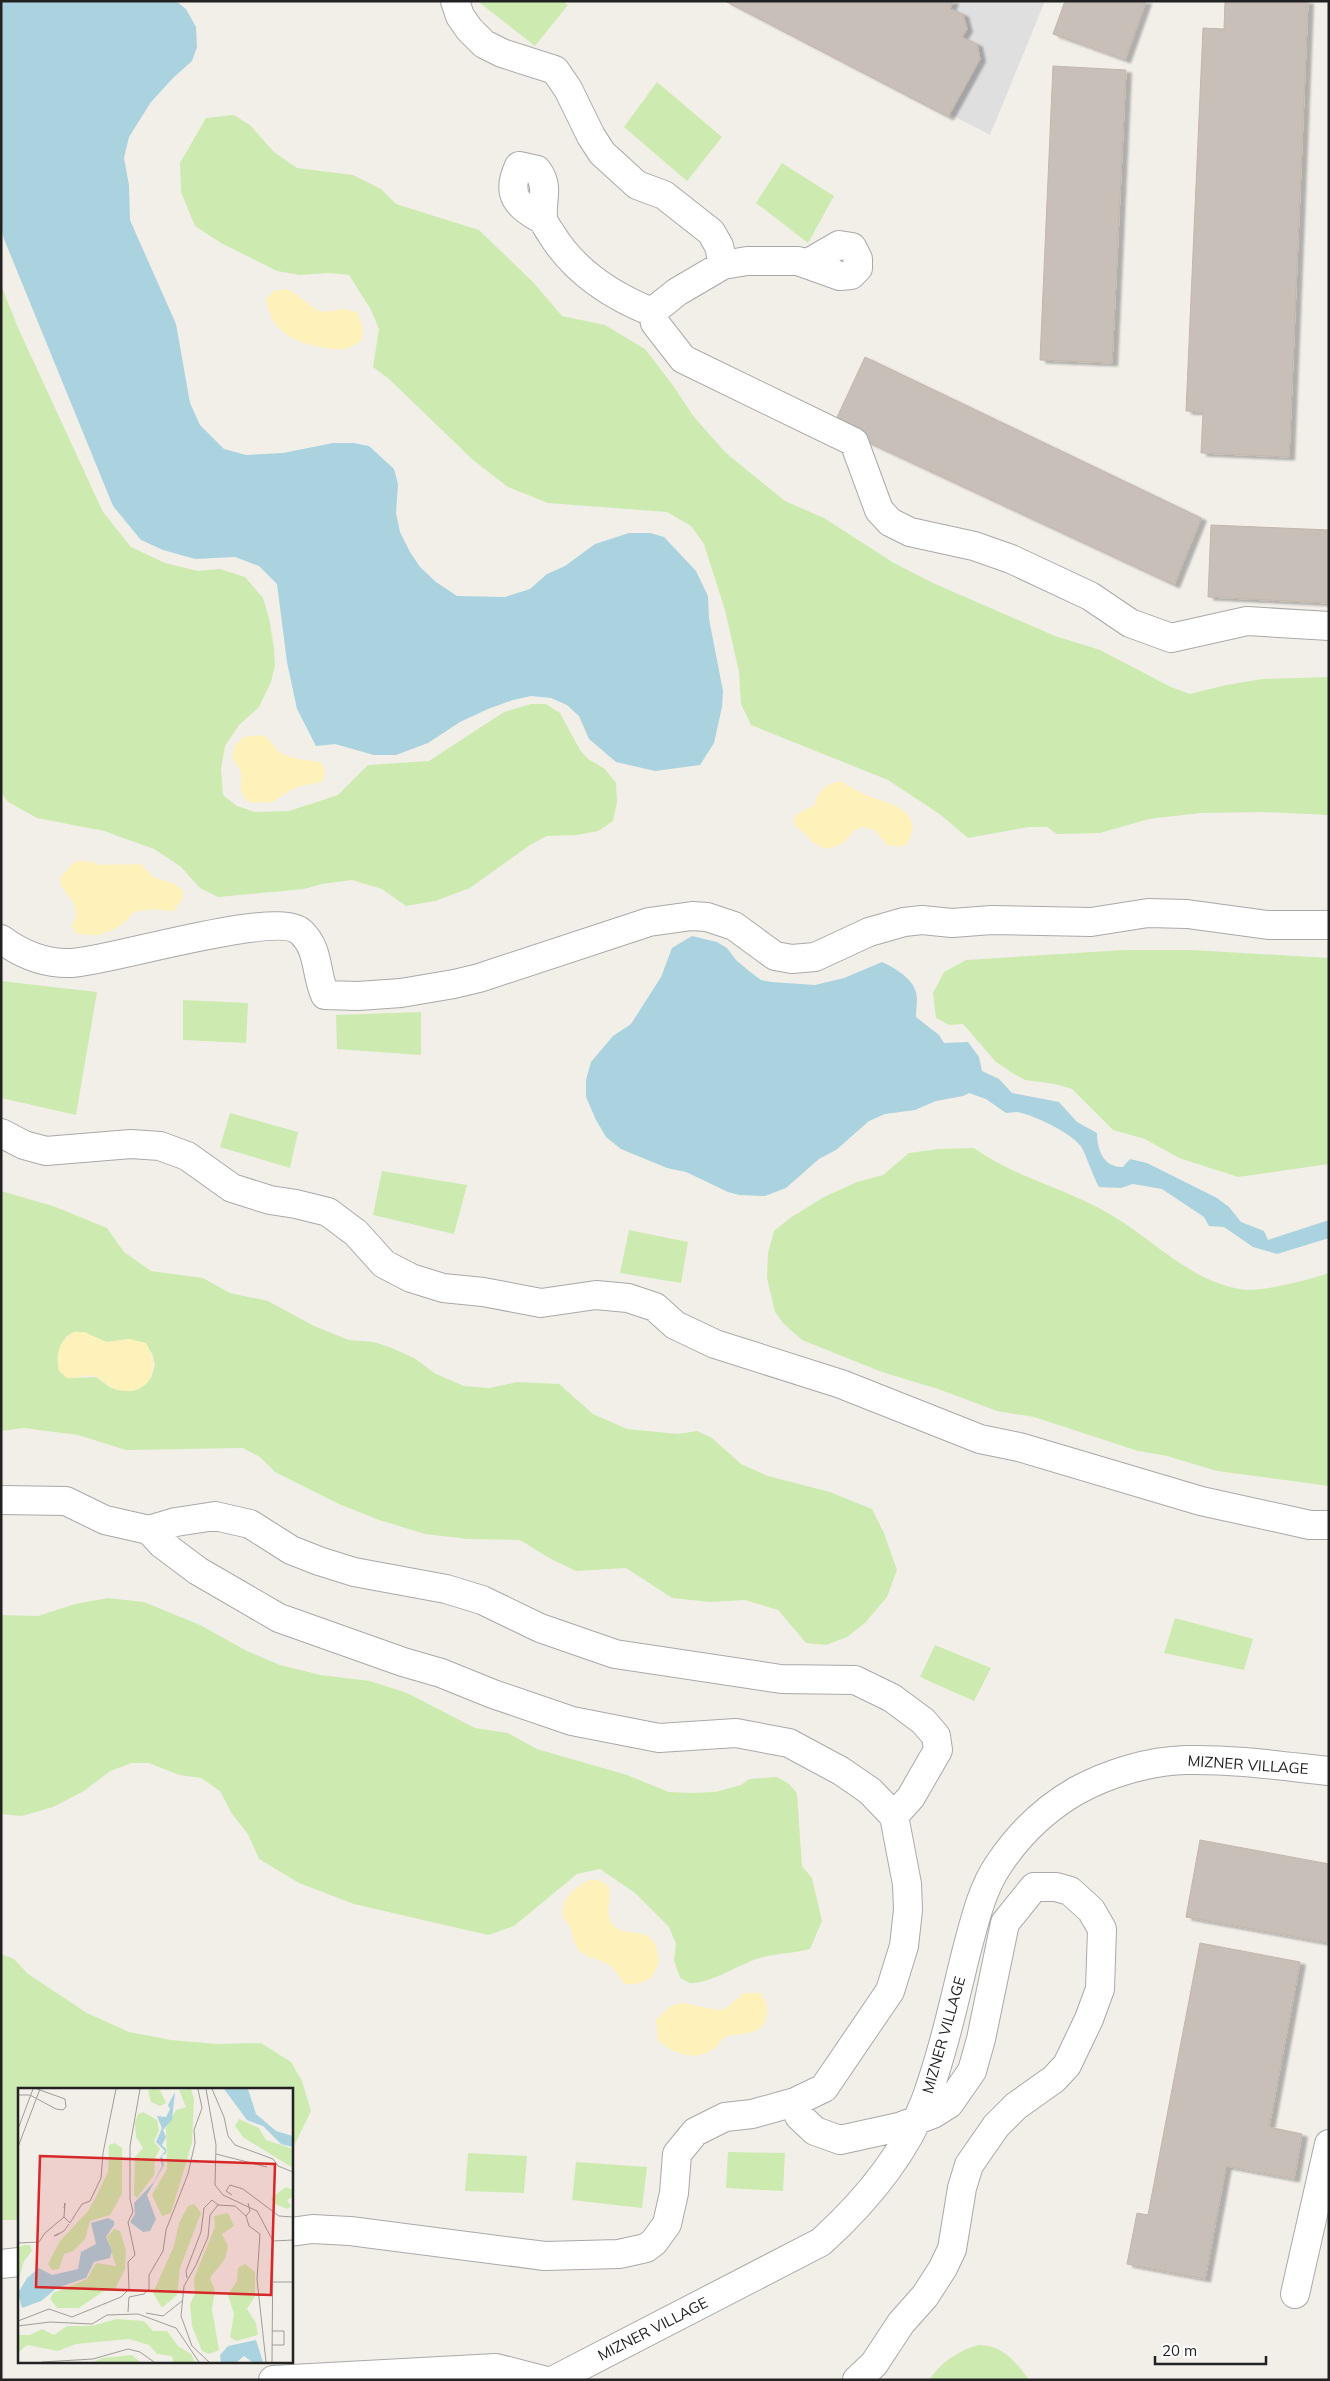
<svg xmlns="http://www.w3.org/2000/svg" width="1330" height="2381" font-family="Mulish,sans-serif">
<style>
.residential{fill:#e0dfdf}
.grass{fill:#cdebb0;fill-rule:evenodd}
.sand{fill:#fff1ba}
.water{fill:#aad3df}
.building{fill:#c7bfb8;stroke:#c4b6ab;filter:url(#shadow)}
.lines{fill:none;stroke-linecap:round;stroke-linejoin:round}
.minor-casing{stroke:#a9a9a9;stroke-width:30}
.minor{stroke:#fff;stroke-width:28}
.labels{text-anchor:middle;stroke-width:4;stroke-linejoin:round;paint-order:stroke}
.street-label{font-size:15px;fill:#222;stroke:#fff}
.inset-road{fill:none;stroke:#9f9d99;stroke-width:1}
.view{fill:#d62828;fill-opacity:0.15;stroke:#d62828;stroke-width:2.5}
.inset-edge{fill:none;stroke:#222;stroke-width:2.5}
</style>
<defs>
<filter id="shadow"><feDropShadow dx="5.5" dy="3" stdDeviation="1" flood-color="#0004"/></filter>
</defs>
<rect width="100%" height="100%" fill="#f2efe9"/>
<!-- residential -->
<path class="residential" d="M733,1H1045L990,135Z"/>
<!-- grass -->
<path class="grass" d="M481,1H563L568,5L535,46L480,3Z
M657,82L722,137L687,181L624,127Z
M234,115L251,126L274,152L297,168L353,175L381,189L396,204L479,230L533,282L562,316L605,325L645,349L672,384L694,417L726,453L785,501L824,518L894,563L933,583L1055,636L1100,650L1171,687L1190,694L1226,685L1262,679L1329,677V815L1262,812L1200,813L1149,819L1100,833L1057,834L1047,827H1029L968,838L941,815L888,780L751,725L741,704L739,672L725,610L704,544L691,526L667,512L548,503L508,487L473,460L389,379L373,367L379,329L371,310L349,275L329,273L300,275L277,271L221,243L195,226L181,192L180,163L206,118Z
M782,163L834,196L808,243L756,203Z
M1,285L19,330L103,512L131,547L165,563L198,571L220,569L245,577L263,598L269,618L274,648L275,665L271,682L259,707L239,725L225,746L221,769L223,795L237,806L255,812L289,811L338,795L368,765L429,761L504,712L531,704H546L560,713L580,750L588,759L605,769L616,783L617,802L613,821L598,831L577,835L547,836L530,845L470,888L435,901L406,906L382,889L352,880L322,884L304,889L218,897L200,888L180,866L154,849L104,831L37,818L8,802L1,792Z
M1124,950H1192L1329,958V1164L1238,1177L1179,1158L1145,1139L1113,1130L1072,1089L1055,1084L1025,1080L1014,1074L996,1062L963,1024L949,1025L936,1018L933,993L944,972L966,960Z
M1,981L97,992L76,1115L1,1098Z
M183,1000L248,1003L246,1043L183,1040Z
M421,1012V1055L337,1049L336,1015Z
M230,1113L298,1132L290,1168L220,1147Z
M974,1148C1014,1177 1065,1188 1108,1213C1152,1238 1187,1279 1239,1289C1260,1293 1308,1280 1329,1273V1486L1217,1471L1167,1456L1138,1451L1034,1417L997,1411L938,1389L882,1372L802,1340L783,1323L775,1312L767,1278L768,1253L774,1231L790,1218L824,1197L857,1182L883,1175L909,1153L939,1149Z
M382,1171L467,1185L454,1234L373,1215Z
M1,1191L53,1206L107,1228L124,1252L151,1271L203,1278L230,1293L268,1301L314,1326L349,1340L374,1342L392,1348L414,1358L436,1374L464,1386L489,1388L517,1382L559,1384L593,1414L627,1429L678,1434L697,1431L712,1438L741,1464L768,1476L830,1492L872,1509L884,1533L897,1570L887,1597L865,1623L847,1637L826,1645L806,1643L778,1610L745,1600L710,1602L672,1598L626,1568L576,1571L549,1558L520,1540L467,1539L425,1534L379,1520L339,1504L275,1472L260,1457L243,1448L126,1450L78,1435L24,1428L1,1431ZM74,1332H84L106,1342L130,1339L152,1353L155,1365L151,1378L111,1388L96,1377L71,1378L60,1346L67,1336Z
M629,1230L688,1242L681,1283L620,1273Z
M108,1598L144,1602L200,1625L247,1651L280,1665L321,1675L370,1681L407,1693L475,1728L508,1733L537,1749L627,1775L669,1792L692,1793L715,1792L741,1785L749,1779L777,1777L789,1784L797,1793L802,1866L812,1878L822,1921L810,1949C795,1953 782,1953 768,1956C745,1960 710,1985 690,1983C687,1982 683,1979 680,1978L674,1960L676,1944L669,1927L635,1893L600,1869L577,1874L514,1926L488,1935L354,1904L299,1883L259,1859L248,1834L232,1814L220,1791L201,1778L179,1775L149,1763H132L110,1771L84,1791L53,1807L22,1816L1,1814V1615L38,1616L75,1604Z
M1175,1618L1253,1639L1244,1670L1164,1653Z
M935,1645L991,1668L974,1701L920,1677Z
M1,1954L14,1959L28,1974L87,2013L129,2032L171,2040L218,2044L261,2043L291,2062L302,2081L311,2111L291,2152V2090H19V2220H1Z
M728,2152L785,2153L783,2191L726,2188Z
M468,2153L527,2156L524,2193L465,2191Z
M576,2162L647,2167L642,2208L572,2200Z
M979,2345C1003,2345 1016,2362 1029,2380H929C941,2362 959,2350 979,2345Z"/>
<!-- sand -->
<path class="sand" d="M287,289L297,295L315,309L323,312L343,309L357,312L363,329L361,341C356,344 350,348 344,349C326,351 290,342 278,327C271,319 268,310 266,299L274,291Z
M263,735C270,740 272,744 277,750C286,759 308,760 320,762L325,770L322,782L296,787L272,802L251,803L245,798L241,790V772L232,757L235,745L244,737Z
M840,781C849,786 858,792 868,796C891,804 926,811 907,844L900,847L887,845L875,830L862,827L855,830L843,843L828,849C808,844 810,835 795,826L793,821L796,815L815,805C818,790 825,785 840,781Z
M80,861L93,862L99,865L141,864L153,877L175,884L183,891V898L174,911L153,909L134,912C121,930 98,940 76,933L72,926C82,905 70,901 61,886L60,878L73,863Z
M74,1332H84L106,1342L130,1339L146,1343C162,1368 150,1397 118,1390C108,1388 103,1379 94,1376C85,1374 76,1379 67,1378L59,1371C55,1356 59,1339 74,1332Z
M590,1880C625,1879 600,1909 612,1924C625,1941 655,1921 658,1956C659,1965 657,1971 651,1977C644,1984 634,1984 625,1984C620,1978 616,1970 610,1966C602,1959 589,1959 581,1952C570,1943 576,1929 563,1918C559,1901 575,1886 590,1880Z
M744,1993H760C770,2004 771,2024 755,2031C747,2035 736,2033 728,2036C722,2038 721,2042 717,2046C699,2063 674,2055 658,2040L656,2020L671,2006L684,2003L716,2010L725,2009Z"/>
<!-- water -->
<path class="water" d="M1,1H176L186,9L196,27L197,47L192,61L173,78L151,102L129,137L124,158L129,185L130,220L176,324L190,403L200,425L224,449L246,455L283,453L333,443H354L369,446L394,469L398,484L396,513L400,532L410,552L420,567L436,582L457,596L505,597L530,589L547,574L565,566L595,544L629,533H650L664,537L696,571L708,596L709,619L723,691L722,707L714,743L700,765L655,771L616,762L589,739L579,716L567,705L551,698L531,696L513,700L488,709L460,722L428,743L396,755H374L335,744L316,746L297,709L287,662L277,584L259,566L235,557L195,559L163,550L141,540L113,506L4,239L1,226Z
M692,936L717,942L727,948L736,960L749,971L761,980L771,982L815,985L844,978L882,962C895,968 912,978 916,992C918,999 916,1009 916,1017L939,1035L944,1043L968,1042L979,1057L982,1071L999,1079L1012,1093L1059,1102L1077,1122L1097,1133C1097,1150 1104,1168 1123,1167L1130,1159L1147,1163L1217,1198L1229,1207L1241,1222L1264,1231L1268,1240L1329,1220V1238L1277,1254L1253,1247L1224,1227L1209,1226L1204,1217L1162,1189L1133,1184L1121,1188L1099,1187C1092,1174 1088,1160 1082,1148C1075,1135 1036,1116 1021,1113C1017,1111 1011,1113 1006,1113L986,1099L969,1093L963,1096L936,1101L915,1110L885,1114L869,1121L836,1150L819,1159L786,1188L765,1196L739,1195L728,1192L686,1172L667,1168L621,1149L606,1137L596,1120L586,1097V1080L591,1062L613,1036L631,1024L661,977L672,948Z"/>
<!-- building -->
<path class="building" d="M725,1H953L950,9L963,14L967,29L962,37L977,44L980,59L948,117Z
M1065,1H1146L1125,60L1053,34Z
M1225,1H1308L1289,457L1201,453L1203,412L1186,411L1203,28L1224,29Z
M1053,66L1126,70L1112,363L1040,360Z
M865,357L1201,518L1174,585L833,426Z
M1211,525L1329,530V603L1208,597Z
M1200,1840L1329,1864V1943L1186,1917Z
M1200,1943L1300,1962L1269,2127L1302,2134L1294,2179L1226,2166L1205,2279L1127,2264L1137,2213L1148,2215Z"/>
<g class="lines">
<!-- minor casing -->
<g class="minor-casing">
<path id="minor" d="M455,1L460,16L469,29L484,44L502,53L555,70L568,89L591,136L602,153L637,185L664,195L711,232L719,246L723,265
M543,220C518,207 505,195 519,166L537,170C550,187 541,200 543,218C544,224 549,230 552,235C575,272 612,296 652,312
M808,263L839,245L852,247L858,259V268L851,275L840,276L798,261H747L723,265L677,292L652,312L655,323L683,359L854,442L879,510L890,522L910,532L974,546L1011,559L1090,596L1130,623L1171,638L1247,621L1329,626
M1,939C21,954 46,964 72,963C112,961 276,909 301,932C320,950 315,973 325,995L358,996L401,993L454,984L479,978L649,922L692,916L707,917L734,926L775,956L792,959L815,957L869,932L904,922L922,920L952,923L992,920L1091,922L1148,913L1187,914L1268,925H1329
M1,1133L24,1145L46,1151L131,1144L160,1146L187,1156L232,1188L270,1200L296,1204L328,1212L356,1233L384,1264L411,1278L443,1288L483,1292L541,1303L596,1295L628,1298L655,1307L675,1325L715,1344L841,1384L980,1439L1019,1447L1201,1501L1310,1525H1329
M1,1500L66,1501L105,1520L149,1530L176,1522L215,1516L250,1524L291,1550L319,1561L354,1572L446,1589L482,1600L540,1628L615,1654L781,1679L855,1680L892,1698L923,1721L936,1736L938,1750L911,1797L894,1816L870,1791L841,1771L789,1743L736,1733L659,1738L572,1721L493,1694L441,1673L403,1662L279,1618L198,1571L162,1544L149,1530
M291,2232L312,2229L350,2231L545,2256L619,2254L646,2248L654,2242L667,2224L674,2193L677,2154L695,2132L725,2117L752,2114L795,2102
M1,2264L19,2262
M1295,2294L1329,2144
M273,2380L496,2368L543,2380
M554,2380L821,2242C865,2202 905,2155 926,2099C943,2052 954,2002 966,1953C974,1924 981,1890 999,1864C1019,1834 1045,1809 1076,1791C1109,1773 1149,1761 1186,1760C1234,1759 1282,1766 1329,1771
M857,2380L874,2364L901,2323L925,2296L943,2268L952,2249L962,2188L969,2165L996,2126L1016,2106L1054,2079L1067,2065L1089,2019L1100,1989L1102,1929L1091,1910L1070,1891L1056,1887H1034L1005,1923L981,2039L972,2071L949,2104L933,2114L899,2127L840,2140L815,2131L799,2116L795,2102L824,2088L890,1991L904,1946L908,1910L907,1884L894,1816"/>
</g>
<!-- minor -->
<use href="#minor" class="minor"/>
</g>
<g class="labels">
<!-- street labels -->
<g class="street-label">
<text transform="translate(1248 1765) rotate(4)" y="5">MIZNER VILLAGE</text>
<text transform="translate(944 2035) rotate(-74)" y="5">MIZNER VILLAGE</text>
<text transform="translate(653 2329) rotate(-27)" y="5">MIZNER VILLAGE</text>
</g>
</g>
<!-- overview -->
<g transform="translate(18 2088)">
<rect width="275" height="275" fill="#f2efe9"/>
<path d="M134,1L142,2L148,15L142,18L133,14L130,3ZM173,1L176,11L174,55L153,125L144,128L134,107L149,81L148,40L158,22L168,19L161,2ZM125,24L139,32L141,42L136,54L142,61L137,70L136,87L119,110L116,107L117,69L125,60L118,49L117,35L120,26ZM221,31L241,40L248,52L275,61V80L226,50L217,38ZM97,55L104,60V106L92,127L72,133L67,151L55,163L46,166L41,181L34,182L30,176L42,153L70,123L78,109L90,84L91,57ZM268,99L275,102V109L269,112L273,118L270,121L256,116L253,110ZM176,116L183,125L162,180L159,207L144,220L135,205L156,158L161,135L170,118ZM210,125L216,138L204,146L210,158L207,171L192,190L197,203L194,221L201,262L191,266L184,263L174,238L172,216L177,206L176,190L197,139L196,128ZM96,141L102,143L108,162L107,181L97,201L84,204L61,220H39L32,211L35,205L69,191L78,175L98,178L89,149ZM6,157H12L14,163L6,173L0,196V160ZM227,176L237,184V208L229,221L238,235L240,247L218,253L212,249L216,226L210,207L219,193L220,180ZM99,231L126,233L135,243H149L160,258L173,266L177,274H155L154,268L139,266L131,257L111,251L58,256L40,263L9,257L0,265V247H12L24,241L36,247L49,238H73ZM114,267L122,274H76L84,270Z" fill="#cdebb0"/>
<path d="M206,1H230L238,26L258,43L275,48V59L263,56L245,38L229,32ZM157,4L154,32L145,42L148,49L144,57L148,61V65L144,68L146,77L129,107L138,131L132,143L125,144L112,134L117,126L116,115L136,94L144,78L142,70L147,63L138,54L144,40L139,28L148,29L152,21L150,17ZM90,130L96,133V137L88,149L94,163L92,170L76,174L68,190L39,200L23,213L4,220L0,205L9,190L21,180L34,187L60,181L63,164L78,156L73,135ZM238,252L245,274H234L226,268L219,274H203L202,267L210,258Z" fill="#aad3df"/>
<path class="inset-road" d="M188,1L198,57L197,97L205,107L239,123L255,153L254,274M194,1L206,29L210,48L217,57L255,71L260,78L275,84M0,7H12L38,21L45,22L48,19L47,11L19,1M0,41L15,1M0,59L22,1M198,66L249,79M214,107L208,103L212,97L225,101L261,128L275,129M200,117L217,118L228,128L232,123L230,115M46,120L47,115L46,129L52,135L64,116L72,113L83,90L85,65L98,1M228,128L231,138L242,146L239,191L248,274M41,146L36,148L46,143L51,136M255,153L275,152M0,155L21,154L27,145L46,129M169,190L168,183L183,144L186,120L194,112L200,117L192,127L190,149L178,177L166,198L163,228L174,258L191,274M254,194H275M110,224L111,209L126,206L131,201V187L145,163L148,142L170,86L177,55L176,42L184,20L180,1M128,225L145,228L164,213M0,233L31,221L54,229L103,209L111,201L110,174L117,167L110,134L115,124L112,111V58L122,1M0,238L32,234L74,236L89,227L120,226L158,240L181,274M254,243H266V257H254M24,274L75,271L110,261L122,264L136,274"/>
<path class="view" d="M22,68L257,76L253,207L18,199Z"/>
<rect width="275" height="275" class="inset-edge"/>
</g>
<!-- border -->
<rect width="1330" height="2381" fill="none" stroke="#222222" stroke-width="5"/>
<!-- scale -->
<path d="M1155 2356v8h111v-8" fill="none" stroke="#222222" stroke-width="2.5"/>
<text x="1162" y="2356" font-size="15" fill="#222222" stroke="#ffffff" stroke-width="4" paint-order="stroke">20 m</text>
</svg>
